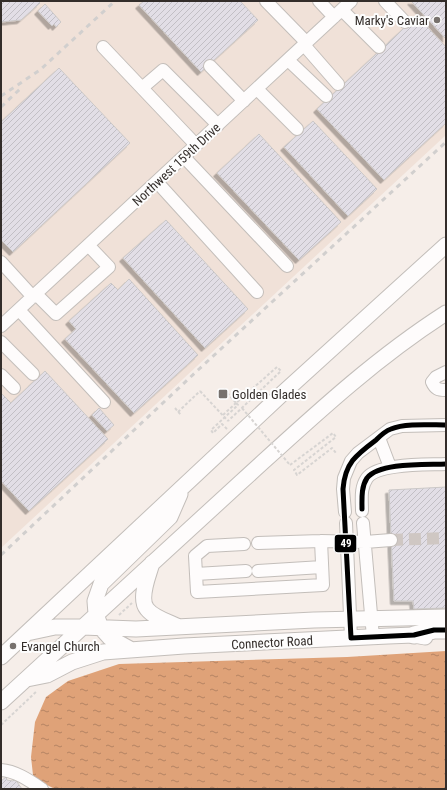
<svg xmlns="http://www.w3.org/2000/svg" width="447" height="790" font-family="'Roboto Condensed',sans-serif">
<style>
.built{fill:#f0e1d8}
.water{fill:url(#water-ripples)}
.building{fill:url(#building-hatch);stroke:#cbc8c7;filter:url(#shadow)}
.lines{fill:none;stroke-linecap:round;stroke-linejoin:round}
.minor-tunnel{stroke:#cfc7c3;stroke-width:12;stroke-dasharray:12 6;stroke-linecap:butt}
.minor-casing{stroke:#c3beba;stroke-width:14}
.major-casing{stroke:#c3beba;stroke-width:17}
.highway-casing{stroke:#c3beba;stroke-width:19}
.path{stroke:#d7d4d2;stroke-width:2;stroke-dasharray:3 2;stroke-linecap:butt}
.minor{stroke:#fefcfc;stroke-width:12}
.major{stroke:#fefcfc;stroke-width:15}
.highway{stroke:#fefcfc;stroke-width:17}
.rail{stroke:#d1cfce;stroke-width:3;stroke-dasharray:5 5;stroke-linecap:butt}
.path-bridge{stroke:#d7d4d2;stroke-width:2;stroke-dasharray:3 2;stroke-linecap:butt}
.bus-1-casing{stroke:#fdfdfd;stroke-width:8}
.bus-1{stroke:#000;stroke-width:5}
.poi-dot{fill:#77716d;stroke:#fdfdfd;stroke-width:1.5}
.labels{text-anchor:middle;stroke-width:4;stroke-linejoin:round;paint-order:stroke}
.poi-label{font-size:13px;fill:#332d2a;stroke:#fdfdfd;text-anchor:start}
.street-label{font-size:13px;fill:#332d2a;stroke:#fdfdfd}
.line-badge{stroke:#fdfdfd;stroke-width:1.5}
.badge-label{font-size:11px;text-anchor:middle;font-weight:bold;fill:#fff}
</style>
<defs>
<pattern id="water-ripples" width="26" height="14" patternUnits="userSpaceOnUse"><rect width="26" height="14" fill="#dfa278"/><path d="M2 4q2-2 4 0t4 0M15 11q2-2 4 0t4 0" fill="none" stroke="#b58463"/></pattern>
<pattern id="building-hatch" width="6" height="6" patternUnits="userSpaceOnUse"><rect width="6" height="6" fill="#e2dee6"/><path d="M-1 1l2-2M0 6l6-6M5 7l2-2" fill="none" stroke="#c2bfc5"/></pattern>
<filter id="shadow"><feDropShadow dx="-3.5" dy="3.5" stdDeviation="0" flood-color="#0004"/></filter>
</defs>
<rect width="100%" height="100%" fill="#f6eee9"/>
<!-- built -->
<path class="built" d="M1,1H446V135L1,548Z"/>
<!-- water -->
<path class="water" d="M446,651V789H55L39,781L33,775L31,757L35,722L46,697L68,681L119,664L347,657Z"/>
<!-- building -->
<path class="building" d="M1,1H38L40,3L21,20L1,22Z
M144,1H240L258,20L201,72L139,5Z
M411,1H446V39Z
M45,4L61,22L56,27L54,24L52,26L38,11Z
M417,16L446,47V123L384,180L317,109Z
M59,68L130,143L13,252L1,240V122Z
M313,121L377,189L348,216L284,147Z
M259,134L341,222L299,260L217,173Z
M166,220L248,309L205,348L123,258Z
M129,279L198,355L134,413L65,339L76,329L69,321L111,283L118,290Z
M45,371L108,439L29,511L1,481V393L11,403Z
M99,408L114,425L107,431L92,415Z
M446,487V608L414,609L413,601H394L389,490Z
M6,777L7,780L13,781L15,779L22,789H1V781Z"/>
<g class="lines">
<!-- minor-tunnel -->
<path class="minor-tunnel" d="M391,540L446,538"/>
<!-- minor casing -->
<g class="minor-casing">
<path id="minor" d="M266,1L307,43
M319,1L334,17
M385,1L405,22
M342,10L379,47
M304,45L338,84
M103,47L196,145
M288,60L326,96
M210,66L244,101
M142,88L163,70L218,125
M257,89L297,129
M184,157L287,266
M157,182L257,292
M1,262L33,297
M36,294L56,314L109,267L88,245
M19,310L104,402
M1,326L351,1
M1,342L33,374
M446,372L436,377L432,382C435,389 438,390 446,390
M1,375L14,388
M379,438L390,467
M362,511C362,499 360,488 367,478C378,463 428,465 446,464
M345,512L343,489L344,478L351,461L358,453L390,429L402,426L446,425
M346,523L351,638
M363,523L373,637
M258,543L321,541L365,542L391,540
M244,544L207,546L195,556L197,592L323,585L321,541
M258,571L322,567
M196,574L246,571
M1,770C16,771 30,781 42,789"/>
</g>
<!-- major casing -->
<g class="major-casing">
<path id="major" d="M152,563C149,575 138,598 147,609C153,617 168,622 177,626
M27,633L55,627H82L136,629L314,620L446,617
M130,649L110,638L101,628L96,614L95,601L101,584L170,517L180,494
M1,657L283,393L446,245
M27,679L47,675L72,662L103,652L184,646L388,636L414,635L425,637
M1,702C81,628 161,555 241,482C307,422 371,361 446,313"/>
</g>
<!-- highway casing -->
<g class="highway-casing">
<path id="highway" d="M414,635L434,630H446"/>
</g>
<!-- path -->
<path class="path" d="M224,389L236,403L277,367L281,371L228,421
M175,408L181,415
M178,412L200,391
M223,415L236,403
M227,429L222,424L213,433L211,430L238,405L236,403
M290,465L333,433L336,437L294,470L297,475L332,448L336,453
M119,615L132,603
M1,725L37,691"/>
<!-- minor -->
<use href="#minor" class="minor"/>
<!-- major -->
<use href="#major" class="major"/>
<!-- highway -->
<use href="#highway" class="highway"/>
<!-- rail -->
<path class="rail" d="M1,96L40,70L115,1
M1,107L20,89
M1,555L198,370L446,142"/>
<!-- path-bridge -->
<path class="path-bridge" d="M200,391L228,421
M242,408L290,465"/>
<!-- bus-1 casing -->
<g class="bus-1-casing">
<path id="bus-1" d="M446,425C430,425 405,423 391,429C385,431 380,436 376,440C356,455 345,463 343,489L351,638L414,635L434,630H446
M362,509C362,499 361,487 367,478C380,462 427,465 446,464"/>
</g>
<!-- bus-1 -->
<use href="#bus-1" class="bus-1"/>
</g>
<!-- markers -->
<g class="poi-dot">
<circle cx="437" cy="20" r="4"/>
<rect x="218" y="389" width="10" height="10" rx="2"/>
<circle cx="13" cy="646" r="4"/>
</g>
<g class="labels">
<!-- poi labels -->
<g class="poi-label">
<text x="429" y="25" text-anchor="end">Marky's Caviar</text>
<text x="232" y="399">Golden Glades</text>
<text x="21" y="651">Evangel Church</text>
</g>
<!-- street labels -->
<g class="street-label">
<text transform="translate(176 164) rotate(-43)" y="5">Northwest 159th Drive</text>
<text transform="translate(272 642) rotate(-3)" y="5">Connector Road</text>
</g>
</g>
<rect class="line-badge" x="334" y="534" width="23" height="19" rx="4" fill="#000"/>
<g class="badge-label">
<text x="346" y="547">49</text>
</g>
<!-- border -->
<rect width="447" height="790" fill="none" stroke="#332d2a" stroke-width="4"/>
</svg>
